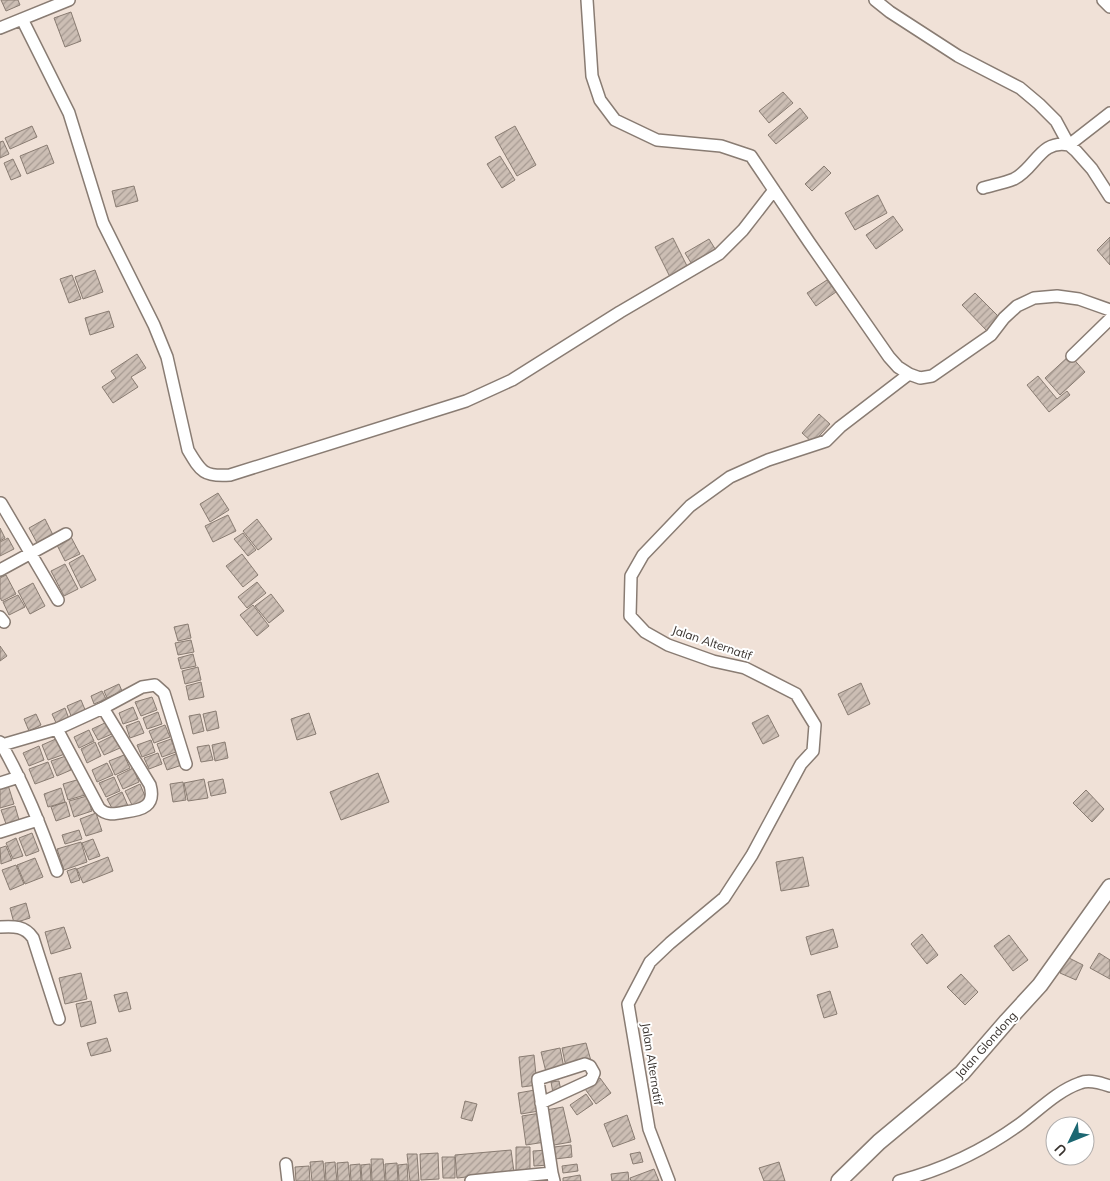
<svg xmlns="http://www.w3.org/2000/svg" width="1110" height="1181" font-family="Mulish,sans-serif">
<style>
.building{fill:url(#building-hatch);stroke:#897c72}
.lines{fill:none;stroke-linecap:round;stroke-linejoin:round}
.minor-casing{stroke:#897c73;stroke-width:14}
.secondary-casing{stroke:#897c73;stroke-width:18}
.minor{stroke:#fff;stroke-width:11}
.secondary{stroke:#fff;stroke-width:15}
.labels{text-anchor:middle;stroke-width:4;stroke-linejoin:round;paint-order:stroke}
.street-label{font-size:12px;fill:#39332f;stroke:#fff}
</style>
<defs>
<pattern id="building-hatch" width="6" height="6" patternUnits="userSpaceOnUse" patternTransform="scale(1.25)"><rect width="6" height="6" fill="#ccbeb4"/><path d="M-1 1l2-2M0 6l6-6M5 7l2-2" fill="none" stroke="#a79b93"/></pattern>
</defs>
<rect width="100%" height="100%" fill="#f0e1d7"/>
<!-- building -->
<path class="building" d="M1,0H18L20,5L6,11Z
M71,12L81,41L65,47L54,18Z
M783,92L793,103L769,123L759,111Z
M800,108L808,118L776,144L768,135Z
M32,126L37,137L10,149L5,138Z
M515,126L536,165L517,176L495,137Z
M3,141L9,154L0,158V142Z
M47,145L54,163L27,174L20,156Z
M500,156L515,180L502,188L487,164Z
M13,159L21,176L11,180L4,163Z
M824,166L831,173L812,191L805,184Z
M134,186L138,201L116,207L112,191Z
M878,195L887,213L855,230L845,213Z
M893,216L903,230L876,249L866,235Z
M1110,237V265L1097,250Z
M673,238L688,268L670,277L655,247Z
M709,239L717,252L693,266L685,253Z
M95,270L103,292L83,299L75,277Z
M72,275L81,299L69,303L60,279Z
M827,280L836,292L816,306L807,293Z
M975,293L1000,318L987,331L962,305Z
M109,311L114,327L90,335L85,318Z
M137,354L146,368L131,377L138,387L113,403L102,387L116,378L111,371Z
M1070,355L1085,372L1060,395L1045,378Z
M1038,376L1057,399L1067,391L1070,395L1049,412L1027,385Z
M819,414L830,424L813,443L802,433Z
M218,493L229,510L210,522L200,504Z
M228,515L236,531L213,542L205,526Z
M45,519L53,535L37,543L29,528Z
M257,519L272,539L258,550L243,531Z
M0,528L5,538L0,541Z
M243,533L256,550L248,556L234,539Z
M71,537L80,554L65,561L57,545Z
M8,538L14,549L0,556V542Z
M242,554L258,575L243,587L226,566Z
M83,555L96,580L81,588L69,563Z
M65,564L78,589L64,596L51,571Z
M6,575L16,594L2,601L0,598V578Z
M257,582L266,593L247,608L238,597Z
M33,583L45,606L30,614L18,591Z
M271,594L284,611L269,623L255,606Z
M18,595L25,607L9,615L3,602Z
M253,605L269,626L257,636L240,615Z
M188,624L191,638L178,641L174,627Z
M191,640L194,652L178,655L175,643Z
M0,646L7,656L0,661Z
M193,654L196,666L181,669L178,658Z
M198,667L201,680L185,684L182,671Z
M201,682L204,697L189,700L186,686Z
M861,683L870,704L848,715L838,694Z
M119,684L122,691L107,698L104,691Z
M102,691L106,699L94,704L91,696Z
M152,697L157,710L141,716L135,702Z
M81,700L86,712L72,718L67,706Z
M133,707L138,719L123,724L119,713Z
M65,708L69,719L57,725L52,714Z
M216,711L219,728L207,731L203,714Z
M158,712L162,724L147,729L143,718Z
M309,713L316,734L297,740L291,719Z
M36,714L41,725L29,731L24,719Z
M200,714L204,731L193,734L189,716Z
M768,715L779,736L763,744L752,723Z
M139,721L144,733L130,738L126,726Z
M107,722L112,734L98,740L92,729Z
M165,725L170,737L154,743L149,731Z
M89,730L94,741L79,748L74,737Z
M114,735L120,748L104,755L98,743Z
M58,738L65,754L48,760L42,745Z
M171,739L176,752L162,757L157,744Z
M151,740L155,752L142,757L137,745Z
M95,742L101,756L87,763L81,749Z
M225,742L228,758L215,761L212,745Z
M209,745L213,760L201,762L197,747Z
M39,746L44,760L29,766L23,753Z
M158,753L162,764L149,769L144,758Z
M178,753L182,765L167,770L163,759Z
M124,755L130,768L115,775L109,761Z
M66,756L71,770L57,776L51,761Z
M48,762L54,777L35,784L29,769Z
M107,763L113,775L97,782L92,770Z
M133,768L139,782L123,789L117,776Z
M378,773L389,802L341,820L330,792Z
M114,777L120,791L106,797L99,783Z
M80,779L85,795L68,800L63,784Z
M204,779L208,798L188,801L184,783Z
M223,779L226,793L211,796L208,782Z
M183,782L186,800L173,802L170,784Z
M140,784L147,801L133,807L125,791Z
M8,785L14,804L0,808V788Z
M61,788L65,802L48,807L44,794Z
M1086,790L1104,809L1092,822L1073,803Z
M122,792L128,806L114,812L107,799Z
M87,796L92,811L74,817L69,801Z
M66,802L70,816L56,821L51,807Z
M15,806L19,820L6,824L1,810Z
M96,813L102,831L86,836L80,819Z
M79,830L82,839L65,844L62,835Z
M32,833L39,851L26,856L19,838Z
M16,838L23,856L13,859L6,843Z
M93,839L100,856L89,860L82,843Z
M81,842L87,862L64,870L57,849Z
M6,846L12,860L1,864L0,848Z
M108,857L113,871L83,883L77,869Z
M803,857L809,886L781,891L776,862Z
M35,858L43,877L25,884L17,865Z
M16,865L24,884L10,890L2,870Z
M76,868L80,880L71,883L67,871Z
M26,903L30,918L14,923L10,908Z
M64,927L71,948L51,954L45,932Z
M833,929L838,947L811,955L806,937Z
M922,934L938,955L927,964L911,944Z
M1009,935L1028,960L1013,971L994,946Z
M1099,953L1110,960V979L1090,968Z
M1067,957L1083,965L1076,980L1060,973Z
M81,973L87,999L65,1004L59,978Z
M961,974L978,992L965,1005L947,987Z
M830,991L837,1014L824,1018L817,995Z
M127,992L131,1009L119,1012L114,995Z
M91,1001L96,1023L81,1027L76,1004Z
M107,1038L111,1051L91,1056L87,1043Z
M586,1043L591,1061L566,1067L562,1048Z
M560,1048L564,1068L546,1072L541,1052Z
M534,1055L537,1085L522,1087L519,1057Z
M600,1078L611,1093L596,1104L585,1089Z
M559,1081L561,1091L553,1093L551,1082Z
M535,1090L539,1111L521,1114L518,1093Z
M586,1094L593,1104L577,1115L570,1105Z
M465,1101L477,1104L472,1121L461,1118Z
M563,1107L571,1142L554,1145L546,1110Z
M541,1113L545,1142L526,1145L522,1116Z
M627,1115L635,1139L613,1147L604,1124Z
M571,1145L572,1157L555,1159L554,1147Z
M516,1147H530V1171H516Z
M511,1150L514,1172L457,1178L455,1155Z
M548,1150L549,1165L534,1166L533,1151Z
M640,1152L643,1162L633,1164L630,1154Z
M438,1153L439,1179L421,1180L420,1154Z
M407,1154H417L419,1181H410Z
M442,1157H455V1178H443Z
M371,1159H383L385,1181H372Z
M323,1161L325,1181H312L310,1162Z
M335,1162L337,1181H326L325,1163Z
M348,1162L350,1181H338L337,1163Z
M779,1162L785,1181H764L759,1168Z
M397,1163L398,1181H386L385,1164Z
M360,1164L361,1181H351L350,1165Z
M370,1164L371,1181H362L361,1165Z
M407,1164L408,1181H399L398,1165Z
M577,1164L578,1171L563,1173L562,1166Z
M309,1166L310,1181H296L295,1167Z
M654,1169L659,1181H631L630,1178Z
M628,1172L629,1181H612L611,1174Z
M580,1175L581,1181H563V1178Z"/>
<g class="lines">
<!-- minor casing -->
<g class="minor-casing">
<path id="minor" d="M587,0L592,76L600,100L615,120L657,140L721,146L751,156L809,242L889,357L898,367L909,374L920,378L932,376L991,335L1004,318L1017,306L1034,298L1057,296L1079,299L1110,310
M875,0L890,12L958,56L1020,88L1039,104L1056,121L1069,145L1076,151L1092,169L1110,197
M1103,0L1110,7
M22,19L69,113L103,223L154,325L167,357L188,450C201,472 204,477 230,475L466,401L512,380L620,312L719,254L743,230L774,190
M0,28L69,0
M983,188C993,185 1004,183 1014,179C1036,168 1040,139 1069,145L1110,113
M1072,356L1110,319
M1,503L58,600
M0,570L66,534
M0,617L4,622
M57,729L99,808C106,816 115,814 125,812C142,810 156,806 150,785L103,708
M0,742C24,783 41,827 57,871
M2,745L57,729L103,708L142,687L155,685L164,693L186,764
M0,783L19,777
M0,832L38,820
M0,927C14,926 25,926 33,938L59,1019
M541,1103L591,1080L594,1073L590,1066L585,1064L538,1079V1081L552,1173L554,1181
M286,1164L288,1181
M471,1181L552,1173
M669,1181L649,1129L628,1004L650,962L670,943L724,898L752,855L801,764L813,751L815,725L796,694L745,668L713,661L668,645L645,632L630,616L631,576L643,555L690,506L730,477L768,460L826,441L840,427L909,374
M899,1181C942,1170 984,1150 1020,1124C1039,1110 1057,1091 1080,1083C1089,1079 1101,1083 1110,1086"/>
</g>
<!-- secondary casing -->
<g class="secondary-casing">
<path id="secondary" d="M839,1181L879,1142L962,1073L1007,1021L1040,985L1110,887"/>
</g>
<!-- minor -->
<use href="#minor" class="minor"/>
<!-- secondary -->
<use href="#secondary" class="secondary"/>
</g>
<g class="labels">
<!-- street labels -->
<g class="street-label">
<text transform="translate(712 643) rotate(19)" y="4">Jalan Alternatif</text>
<text transform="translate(986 1045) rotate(-48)" y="4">Jalan Glondong</text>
<text transform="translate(652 1064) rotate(81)" y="4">Jalan Alternatif</text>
</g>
</g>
<!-- north arrow -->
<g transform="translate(1070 1141) rotate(227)"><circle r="24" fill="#ffffff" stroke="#b0adac"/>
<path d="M0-4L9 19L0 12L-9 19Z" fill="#1c6772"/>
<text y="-8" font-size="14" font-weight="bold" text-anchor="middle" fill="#39332f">U</text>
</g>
</svg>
